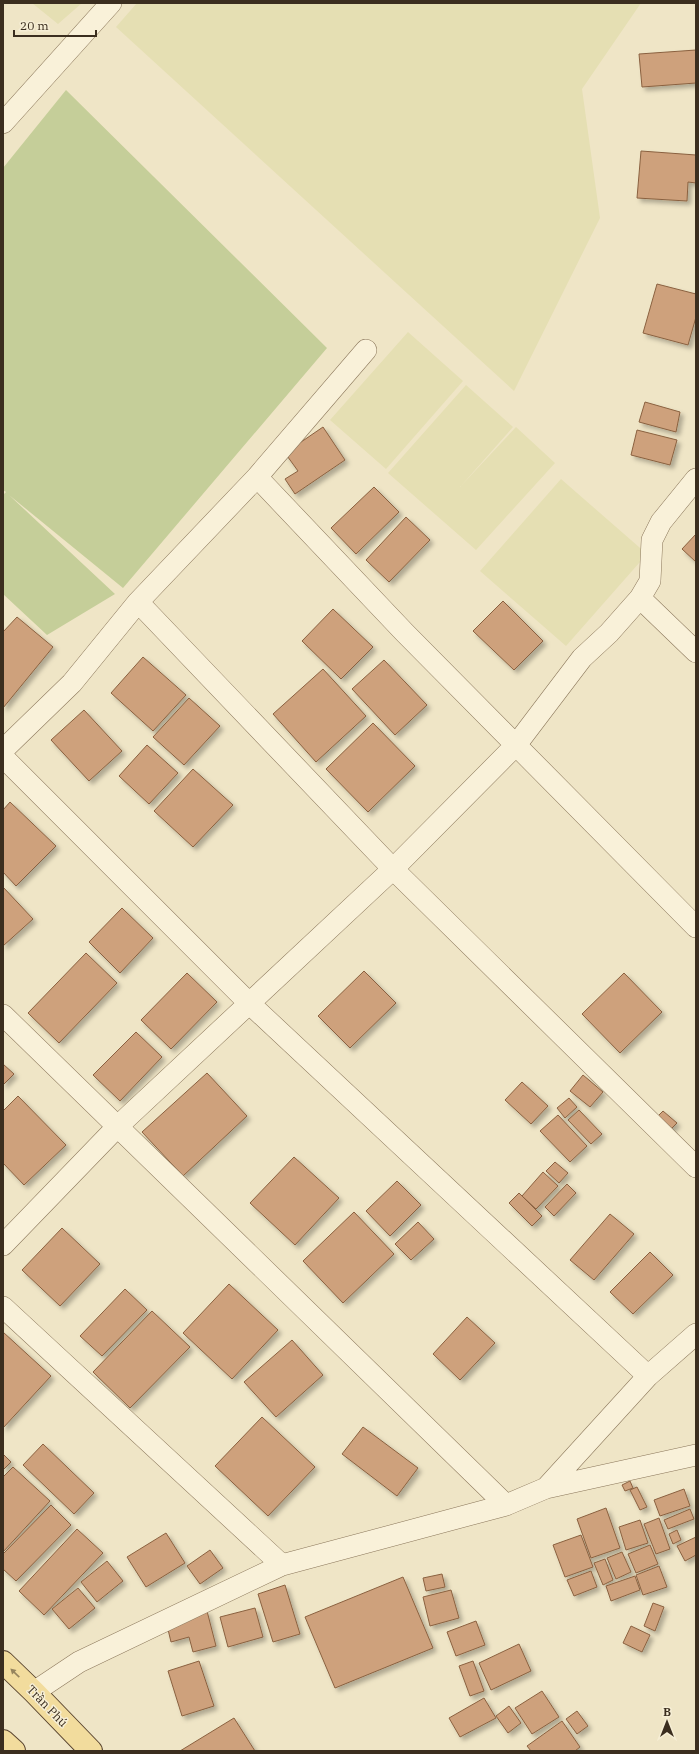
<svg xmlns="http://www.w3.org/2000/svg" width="699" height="1754" font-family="'IBM Plex Serif',serif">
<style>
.farmland{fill:#e5dfb3}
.green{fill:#c5ce99}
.building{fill:#cea17b;stroke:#8a6140;filter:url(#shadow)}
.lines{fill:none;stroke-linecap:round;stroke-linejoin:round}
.minor-casing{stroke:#8b775b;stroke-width:22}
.primary-casing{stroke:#59442f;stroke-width:24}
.minor{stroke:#f9f1d9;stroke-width:21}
.primary{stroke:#f2dc9d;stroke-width:22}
.oneway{fill:#96855e}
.labels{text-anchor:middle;stroke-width:3;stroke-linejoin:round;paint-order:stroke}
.street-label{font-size:12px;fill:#3b2e1f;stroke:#f6eed5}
</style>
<defs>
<filter id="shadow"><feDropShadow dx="3.5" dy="3.5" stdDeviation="2" flood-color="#0004"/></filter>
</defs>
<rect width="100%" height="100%" fill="#efe5c6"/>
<!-- farmland -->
<path class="farmland" d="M32,3H82L58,24Z
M137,3H641L582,89L600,218L514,391L116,27Z
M408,332L463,381L386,469L330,420Z
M466,385L513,427L460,487L516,427L555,463L476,550L388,473Z
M561,479L647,554L566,646L480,571Z"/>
<!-- green -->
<path class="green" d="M66,90L327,348L123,588L9,495L115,594L47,635L3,594V495L6,492L3,490V168Z"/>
<!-- building -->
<path class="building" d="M696,50V83L642,87L639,54Z
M641,151L696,155V183L688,182L687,201L637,198Z
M657,284L696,294V317L688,345L643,333Z
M645,402L680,412L676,432L639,422Z
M323,427L345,460L295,494L285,479L298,471L285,453Z
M637,430L677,440L670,465L631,455Z
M374,487L399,512L356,554L331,528Z
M406,517L430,540L389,582L366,560Z
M696,534V562L682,549Z
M503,601L543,641L514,670L473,631Z
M333,609L373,647L341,679L302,641Z
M17,617L53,647L3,708V632Z
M143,657L186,695L153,731L111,693Z
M384,660L427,705L395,735L352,689Z
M323,669L366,716L316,762L273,714Z
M189,698L220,726L184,765L153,737Z
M84,710L122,751L89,781L51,740Z
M373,723L415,766L368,812L326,769Z
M147,745L178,773L149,804L119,776Z
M193,769L233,805L193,847L154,811Z
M10,802L56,846L16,886L3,872V810Z
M3,887L33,919L3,946Z
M122,908L153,938L120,973L89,942Z
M86,953L117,983L59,1043L28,1013Z
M364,971L396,1003L350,1048L318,1016Z
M187,973L217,1002L171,1049L141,1020Z
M624,973L662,1012L620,1053L582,1014Z
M136,1032L162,1057L120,1101L93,1075Z
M3,1064L14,1074L3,1085Z
M207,1073L247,1116L183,1176L142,1132Z
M583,1075L603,1092L590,1107L570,1091Z
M522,1082L548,1106L531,1124L505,1100Z
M18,1096L66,1145L24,1185L3,1163V1111Z
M569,1098L577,1107L565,1118L557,1108Z
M579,1110L602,1134L591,1144L568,1120Z
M663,1111L677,1123L667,1133L653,1121Z
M558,1115L587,1146L570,1162L540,1131Z
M294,1157L339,1198L295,1245L250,1203Z
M555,1162L568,1173L559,1183L546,1171Z
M543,1172L558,1186L536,1209L522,1196Z
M397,1181L421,1205L390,1236L366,1211Z
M567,1184L576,1193L554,1216L545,1207Z
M519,1193L542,1216L532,1226L509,1203Z
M354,1212L394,1254L343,1303L303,1261Z
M610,1214L634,1234L594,1280L570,1260Z
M418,1222L434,1239L411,1260L395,1244Z
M62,1228L100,1264L60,1306L22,1270Z
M650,1252L673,1275L633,1314L610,1292Z
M229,1284L278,1330L232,1379L183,1333Z
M125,1289L147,1310L102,1356L80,1336Z
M152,1311L190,1347L130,1408L93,1372Z
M467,1317L495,1343L460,1380L433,1354Z
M3,1332L51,1376L3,1428Z
M292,1340L323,1375L276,1417L244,1382Z
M262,1417L315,1467L268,1516L215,1466Z
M363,1427L418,1468L397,1496L342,1454Z
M43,1444L94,1493L74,1514L23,1465Z
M3,1454L11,1462L3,1470Z
M13,1467L50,1501L3,1552V1477Z
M630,1481L633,1488L625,1491L622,1485Z
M637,1487L647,1507L640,1510L630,1490Z
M684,1489L690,1506L660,1516L654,1500Z
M51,1505L71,1525L16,1581L3,1569V1554Z
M606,1508L620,1548L591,1558L577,1519Z
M690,1509L694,1519L668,1529L664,1520Z
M659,1518L670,1549L656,1554L644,1524Z
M640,1520L648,1543L626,1550L619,1527Z
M77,1529L103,1553L44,1615L19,1591Z
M677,1530L681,1540L673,1544L669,1534Z
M166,1533L185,1563L146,1587L127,1557Z
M581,1535L593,1567L565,1577L553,1545Z
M696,1537V1555L685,1561L677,1546Z
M650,1545L658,1564L636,1573L628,1554Z
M210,1550L223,1568L200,1584L187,1566Z
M622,1552L631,1572L616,1579L607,1558Z
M605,1559L613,1580L603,1585L594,1563Z
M107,1561L123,1581L97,1602L81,1582Z
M659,1566L667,1587L643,1595L636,1575Z
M591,1571L597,1587L574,1596L567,1580Z
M442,1574L445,1587L426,1591L423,1578Z
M635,1576L640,1590L611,1601L606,1586Z
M403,1577L433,1648L335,1688L305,1617Z
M285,1585L300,1634L273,1642L258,1594Z
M78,1588L95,1608L69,1629L52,1609Z
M451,1590L459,1618L430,1626L423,1597Z
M653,1603L664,1607L655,1631L644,1626Z
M255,1608L263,1637L228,1647L220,1617Z
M207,1611L216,1646L193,1652L189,1637L171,1642L166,1621Z
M476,1621L485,1645L456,1656L447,1632Z
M631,1626L650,1635L642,1652L623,1643Z
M519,1644L531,1671L491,1690L479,1663Z
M199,1661L214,1706L182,1716L168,1671Z
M473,1661L484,1691L470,1696L459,1666Z
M542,1691L559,1717L532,1734L515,1708Z
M484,1698L496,1718L460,1737L449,1718Z
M509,1706L521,1723L508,1733L496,1716Z
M577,1711L588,1726L577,1734L566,1719Z
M234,1718L255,1751H180Z
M562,1721L580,1747L575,1751H531L527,1746Z"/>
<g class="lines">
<!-- minor casing -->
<g class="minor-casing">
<path id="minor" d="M3,123L111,3
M257,477L405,633L696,927
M640,598L696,652
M138,602L393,869L696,1167
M3,750L72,683L138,602L257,477L366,350
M3,757L250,1004L648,1376
M3,1015L506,1505
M3,1245L118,1126L393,869L516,745L582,658L609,633L640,598L650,581L652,540L661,522L696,479
M3,1307L282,1565
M546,1488L648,1376L696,1334
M34,1692L79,1662L282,1565L506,1505L546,1488L696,1455"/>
</g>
<!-- primary casing -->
<g class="primary-casing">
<path id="primary" d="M3,1662L34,1692L91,1751
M3,1741L14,1751"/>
</g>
<!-- minor -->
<use href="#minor" class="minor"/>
<!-- primary -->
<use href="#primary" class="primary"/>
</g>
<!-- one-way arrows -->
<defs><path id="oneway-solid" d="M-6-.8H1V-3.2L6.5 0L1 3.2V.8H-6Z"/></defs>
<use class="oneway" href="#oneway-solid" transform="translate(15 1673) rotate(-136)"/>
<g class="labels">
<!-- street labels -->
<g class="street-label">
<text transform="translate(47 1706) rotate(46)" y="4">Trần Phú</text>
</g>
</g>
<!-- border -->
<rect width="699" height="1754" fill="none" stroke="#3b2e1f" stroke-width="8"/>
<!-- north arrow -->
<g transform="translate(667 1722)" stroke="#f6eed5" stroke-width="3" paint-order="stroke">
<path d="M0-3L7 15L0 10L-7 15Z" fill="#3b2e1f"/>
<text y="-6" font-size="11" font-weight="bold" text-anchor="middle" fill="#3b2e1f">B</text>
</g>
<!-- scale -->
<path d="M14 30v6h82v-6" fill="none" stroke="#3b2e1f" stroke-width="2"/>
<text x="20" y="30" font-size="12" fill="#3b2e1f" stroke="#f6eed5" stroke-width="3" paint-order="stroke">20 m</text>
</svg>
